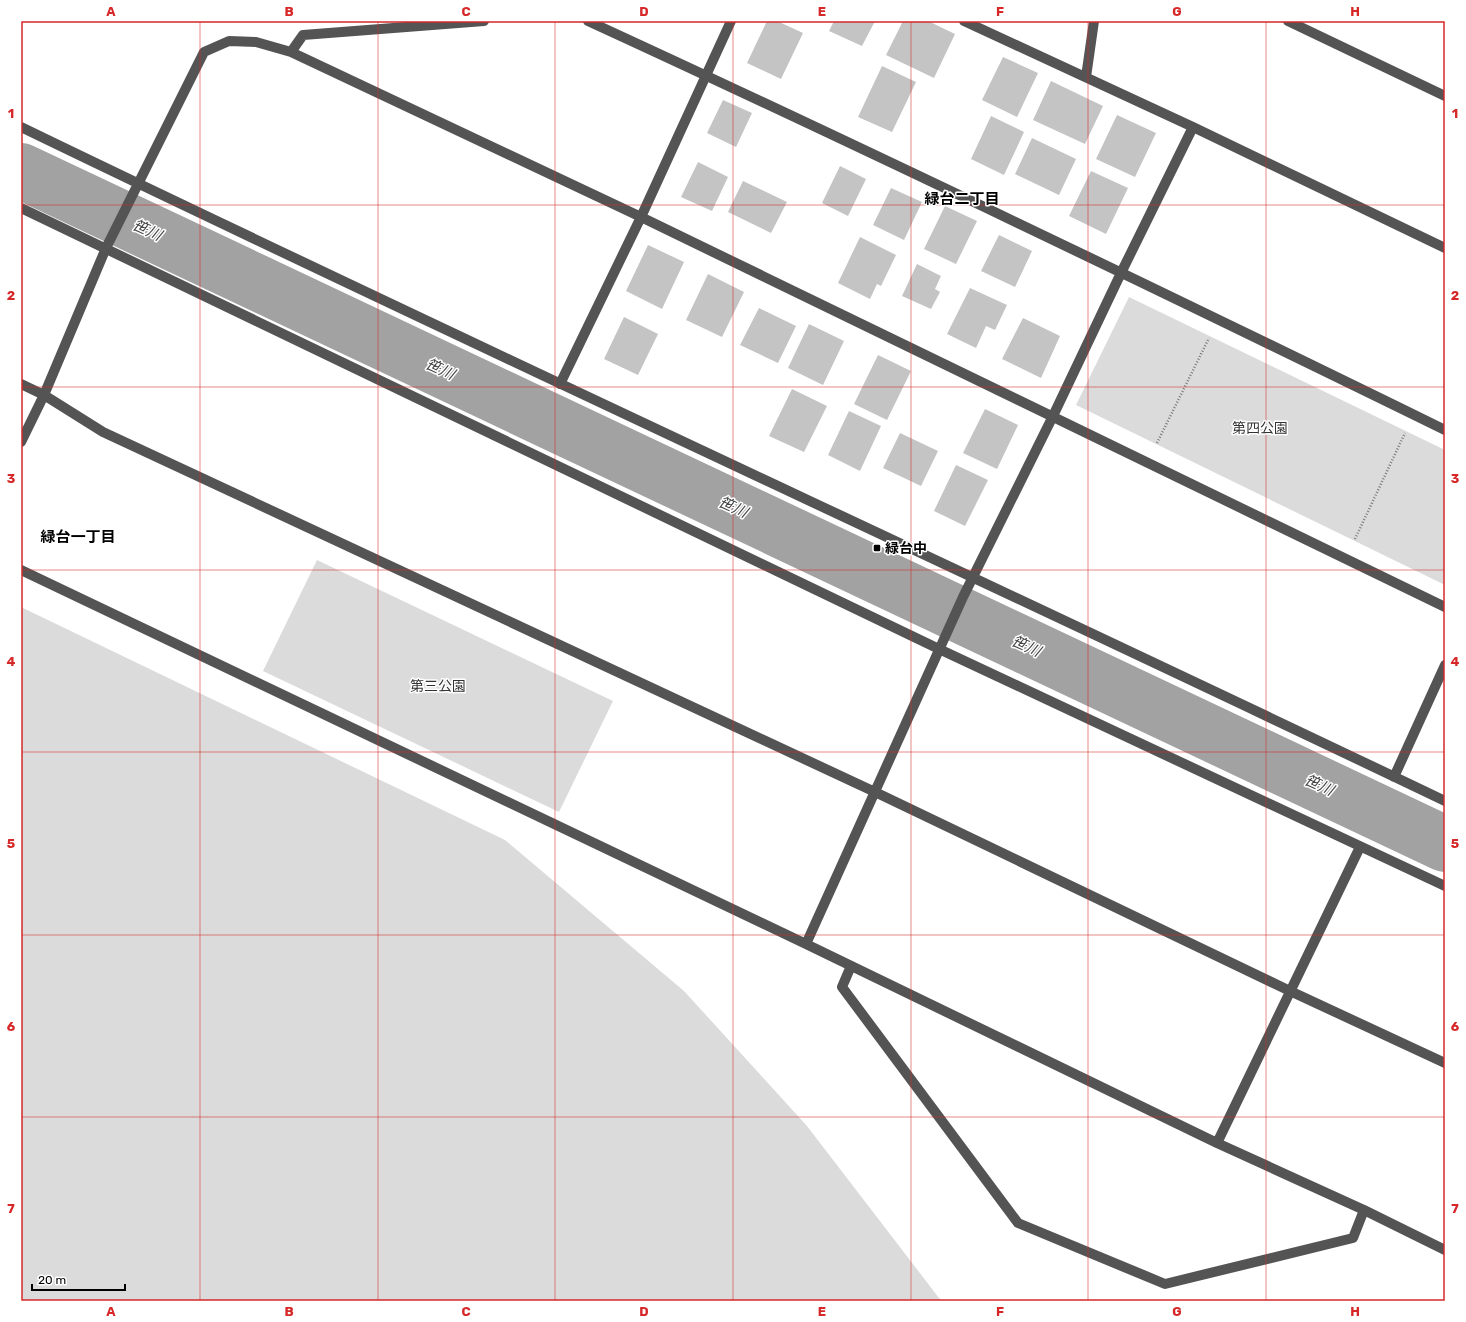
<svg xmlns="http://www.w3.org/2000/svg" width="1466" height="1322" font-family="Rubik,'Noto Sans JP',sans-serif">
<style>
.green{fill:#dbdbdb}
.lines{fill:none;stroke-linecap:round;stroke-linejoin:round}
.river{stroke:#a2a2a2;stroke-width:56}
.building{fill:#c4c4c4}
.path{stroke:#767676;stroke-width:2.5;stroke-dasharray:1 2;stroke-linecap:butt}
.minor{stroke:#545454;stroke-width:10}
.grid{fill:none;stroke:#d62828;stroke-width:1;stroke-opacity:0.55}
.poi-dot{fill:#000;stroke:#fff;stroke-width:1.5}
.labels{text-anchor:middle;stroke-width:3;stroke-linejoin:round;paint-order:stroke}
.park-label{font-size:14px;fill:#323232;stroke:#fff}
.poi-label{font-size:14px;font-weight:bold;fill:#000;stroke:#fff;text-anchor:start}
.neighbourhood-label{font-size:15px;font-weight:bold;fill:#000;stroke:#fff}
.water-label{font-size:15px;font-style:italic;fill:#434343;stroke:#fff}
.neatline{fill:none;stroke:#d62828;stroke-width:1.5}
.grid-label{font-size:13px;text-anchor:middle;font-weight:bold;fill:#d62828}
</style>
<rect width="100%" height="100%" fill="#fff"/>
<!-- green -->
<path class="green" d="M1129,297L1445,450V585L1076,405Z
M317,560L613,701L559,812L263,671Z
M23,608L505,840L684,991L807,1126L939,1298L943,1301H21V610Z"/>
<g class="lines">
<!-- river -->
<path class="river" d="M21,171L1445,844"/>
</g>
<!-- building -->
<path class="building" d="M767,21H777L803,33L781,79L747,63Z
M834,21H875L862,46L829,31Z
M903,21H928L955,34L934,78L886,55Z
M1003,57L1038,73L1017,117L982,100Z
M882,66L916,82L892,132L858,117Z
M1051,81L1103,106L1085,144L1033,120Z
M723,100L752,113L736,147L707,133Z
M1117,115L1156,133L1135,177L1096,159Z
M991,116L1024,132L1004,175L971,159Z
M1032,138L1076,159L1059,195L1015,174Z
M698,162L728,177L712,211L681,197Z
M840,166L866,179L848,216L822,203Z
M1091,171L1128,188L1106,234L1069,216Z
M743,181L787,202L771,233L728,212Z
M891,188L922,202L904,240L873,225Z
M945,206L977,221L956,264L924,249Z
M999,235L1032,251L1015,287L981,271Z
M860,237L896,255L881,286L877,284L870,299L838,283Z
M648,245L684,262L662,309L626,291Z
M917,264L941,276L935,289L940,292L931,309L902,296Z
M708,274L744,292L722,337L686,320Z
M970,288L1007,305L995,330L986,326L976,348L947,334Z
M759,308L796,326L778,363L740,345Z
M624,317L658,334L638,375L604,359Z
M1023,318L1060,336L1041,378L1002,359Z
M809,324L844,341L823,385L788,368Z
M878,355L911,371L887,420L854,404Z
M792,389L827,406L804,452L769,436Z
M985,409L1018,425L997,469L963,453Z
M849,411L881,426L860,471L828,455Z
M900,433L938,451L921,486L883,468Z
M956,465L988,480L965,526L934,511Z"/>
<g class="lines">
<!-- path -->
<path class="path" d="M1157,443L1209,338
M1355,539L1405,433"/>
<!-- minor -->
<path class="minor" d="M588,21C875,153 1161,291 1445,430
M964,21L1193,127L1445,248
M1288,21L1445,96
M291,52L303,35L484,21
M1086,77L1094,21
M21,127C494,356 971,574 1445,801
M21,208L939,649L1445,886
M21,384L44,395L103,432L875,792L1290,991L1445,1063
M560,384L641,217L731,21
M21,442L44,395L106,248L204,52L229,41L256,42L291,52L641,217L1445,607
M21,570L806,944L1217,1143L1364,1210L1445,1250
M1394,777L1445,665
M806,944L963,597L1053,416L1121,273L1193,127
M851,966L842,987L1018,1223L1165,1284L1353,1238L1364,1210
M1217,1143L1360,847"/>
</g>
<!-- grid -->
<path class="grid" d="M200,21V1301M378,21V1301M555,21V1301M733,21V1301M911,21V1301M1088,21V1301M1266,21V1301M21,205H1445M21,387H1445M21,570H1445M21,752H1445M21,935H1445M21,1117H1445"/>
<!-- markers -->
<rect class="poi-dot" x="873" y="544" width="8" height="8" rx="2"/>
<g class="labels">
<!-- park labels -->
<g class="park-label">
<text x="1260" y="433">第四公園</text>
<text x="438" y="691">第三公園</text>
</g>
<!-- poi labels -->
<g class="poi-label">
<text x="885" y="553">緑台中</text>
</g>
<!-- neighbourhood labels -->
<g class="neighbourhood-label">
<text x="962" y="204">緑台二丁目</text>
<text x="78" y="542">緑台一丁目</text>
</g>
<!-- water labels -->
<g class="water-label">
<text transform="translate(147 230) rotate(25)" y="5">笹川</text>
<text transform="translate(440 369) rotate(25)" y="5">笹川</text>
<text transform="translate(733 507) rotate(25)" y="5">笹川</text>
<text transform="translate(1026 646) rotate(25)" y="5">笹川</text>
<text transform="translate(1319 785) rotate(25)" y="5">笹川</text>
</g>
</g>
<!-- border -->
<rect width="1466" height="1322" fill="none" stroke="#ffffff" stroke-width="44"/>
<!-- scale -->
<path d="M32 1284v6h93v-6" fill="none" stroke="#000000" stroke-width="2"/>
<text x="38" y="1284" font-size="12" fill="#000000" stroke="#ffffff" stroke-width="3" paint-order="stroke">20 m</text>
<rect x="22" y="22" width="1422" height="1278" class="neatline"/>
<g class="grid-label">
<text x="111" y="16">A</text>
<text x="289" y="16">B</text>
<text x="466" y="16">C</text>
<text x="644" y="16">D</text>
<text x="822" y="16">E</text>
<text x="1000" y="16">F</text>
<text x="1177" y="16">G</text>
<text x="1355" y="16">H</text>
<text x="11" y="118">1</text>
<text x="1455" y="118">1</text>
<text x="11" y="300">2</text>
<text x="1455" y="300">2</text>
<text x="11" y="483">3</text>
<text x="1455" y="483">3</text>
<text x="11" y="666">4</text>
<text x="1455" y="666">4</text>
<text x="11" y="848">5</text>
<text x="1455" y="848">5</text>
<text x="11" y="1031">6</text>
<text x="1455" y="1031">6</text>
<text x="11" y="1213">7</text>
<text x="1455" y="1213">7</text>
<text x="111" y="1316">A</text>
<text x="289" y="1316">B</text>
<text x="466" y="1316">C</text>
<text x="644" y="1316">D</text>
<text x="822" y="1316">E</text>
<text x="1000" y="1316">F</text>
<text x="1177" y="1316">G</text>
<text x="1355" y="1316">H</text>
</g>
</svg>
